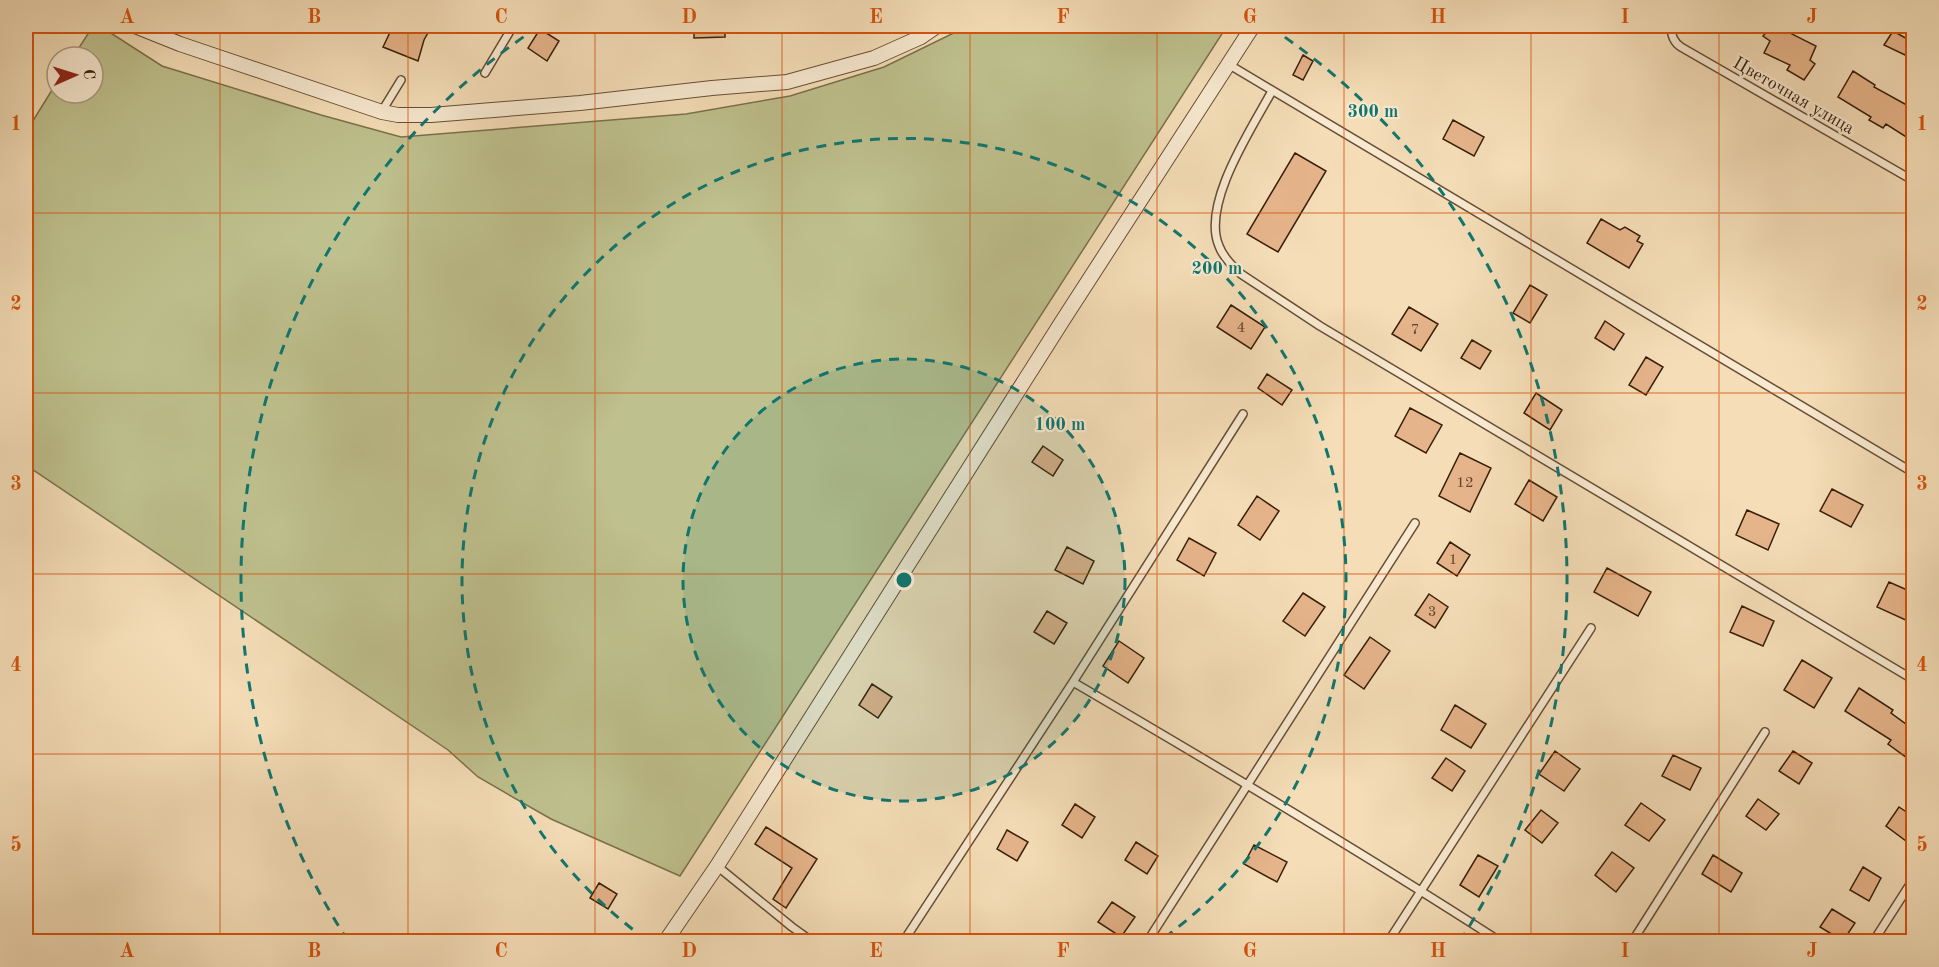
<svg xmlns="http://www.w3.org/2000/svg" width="1939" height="967" font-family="'Old Standard TT',serif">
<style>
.green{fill:#bec08d;stroke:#7b704b;stroke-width:1.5}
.building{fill:#e6b48a;stroke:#381f09;stroke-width:1.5}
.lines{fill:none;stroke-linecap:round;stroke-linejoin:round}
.service-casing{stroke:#674e34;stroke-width:10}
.minor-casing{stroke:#674e34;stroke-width:16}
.service{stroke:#f8e9d0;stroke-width:7}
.minor{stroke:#f8e9d0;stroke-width:14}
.grid{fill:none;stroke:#d6530c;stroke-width:1.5;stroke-opacity:0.55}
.ring{fill:none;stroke:#0f766e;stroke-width:3;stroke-dasharray:10 8}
.labels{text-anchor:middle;stroke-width:4.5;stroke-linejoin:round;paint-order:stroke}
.number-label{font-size:15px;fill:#644429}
.street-label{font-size:18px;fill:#381f09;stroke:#f8e9d0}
.centre{fill:#0f766e;stroke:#f8e9d0;stroke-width:3}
.ring-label{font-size:18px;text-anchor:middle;font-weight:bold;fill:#0f766e;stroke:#f8e9d0;stroke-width:4.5;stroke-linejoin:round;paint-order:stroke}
.neatline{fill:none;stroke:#d6530c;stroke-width:2}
.grid-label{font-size:20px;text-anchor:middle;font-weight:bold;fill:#d6530c}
</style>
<rect width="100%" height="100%" fill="#f4ddb7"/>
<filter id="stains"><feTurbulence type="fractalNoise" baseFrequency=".00333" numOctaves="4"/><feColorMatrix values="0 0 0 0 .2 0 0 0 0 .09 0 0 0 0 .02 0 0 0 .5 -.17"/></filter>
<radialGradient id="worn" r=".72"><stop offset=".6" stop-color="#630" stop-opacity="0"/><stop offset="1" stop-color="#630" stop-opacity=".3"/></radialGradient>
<!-- green -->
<path class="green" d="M93,26H100L162,66L321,115L401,137L686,114L790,96L884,67L968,26H1227L680,876L551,819L478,777L448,750L26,465V132L57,82V93H93V57H73Z"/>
<!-- building -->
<path class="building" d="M393,26H412L429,31L424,40L418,61L383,47Z
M694,26H725V37L694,38Z
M1771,26H1776L1816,46L1810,60L1815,64L1804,80L1787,70L1790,65L1764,53L1770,41L1763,36Z
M540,29L559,41L547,61L528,48Z
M1893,31L1911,41L1905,55L1884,45Z
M1303,55L1313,61L1303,80L1293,75Z
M1853,71L1875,85L1874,87L1914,109V142L1886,124L1883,128L1869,120L1871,117L1838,97Z
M1453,120L1484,137L1474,156L1443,139Z
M1295,153L1326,171L1278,252L1247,234Z
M1601,219L1620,230L1625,227L1640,236L1637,241L1643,244L1629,268L1587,243Z
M1530,285L1547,295L1530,323L1513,313Z
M1231,305L1265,327L1251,349L1217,327Z
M1409,307L1438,324L1421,351L1392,334Z
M1605,321L1624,334L1614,350L1595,338Z
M1472,340L1491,351L1480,369L1461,358Z
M1646,357L1663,367L1646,395L1629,385Z
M1267,374L1292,390L1282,405L1258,388Z
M1536,393L1562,410L1550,430L1524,413Z
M1410,408L1442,425L1426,453L1395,436Z
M1043,446L1063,460L1053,476L1032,462Z
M1460,453L1491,468L1470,512L1439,496Z
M1529,480L1557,497L1543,521L1515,504Z
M1832,489L1863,505L1851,527L1820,511Z
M1257,496L1279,511L1260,540L1238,525Z
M1747,510L1779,524L1768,550L1736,535Z
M1189,538L1216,553L1204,576L1177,560Z
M1450,542L1470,555L1457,576L1437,563Z
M1067,547L1094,561L1083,584L1055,570Z
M1607,568L1651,592L1638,616L1594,592Z
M1889,582L1914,593V613L1910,622L1877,607Z
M1303,593L1325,607L1305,636L1283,621Z
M1429,594L1448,607L1435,628L1415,615Z
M1742,606L1774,621L1763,646L1730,632Z
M1047,611L1067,623L1054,644L1034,632Z
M1370,637L1390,651L1364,689L1344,675Z
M1119,641L1144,658L1128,683L1103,666Z
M1802,660L1832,678L1814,708L1784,690Z
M872,684L892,697L878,718L859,705Z
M1859,688L1893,710L1891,713L1914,730V763L1888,744L1891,740L1845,711Z
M1455,705L1486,724L1471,748L1441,730Z
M1555,751L1580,769L1564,791L1539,774Z
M1793,751L1812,763L1799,784L1779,771Z
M1673,755L1701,768L1690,790L1662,776Z
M1446,758L1465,771L1452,791L1432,778Z
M1758,799L1779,814L1766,830L1746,816Z
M1641,803L1665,820L1649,841L1625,825Z
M1075,804L1095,817L1082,838L1062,825Z
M1899,807L1914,817V830L1906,841L1886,826Z
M1541,810L1558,823L1542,843L1525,830Z
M766,827L817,859L786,908L773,899L792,868L755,844Z
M1007,830L1028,842L1017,861L997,849Z
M1136,842L1158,856L1147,874L1125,860Z
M1254,845L1287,862L1277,882L1244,864Z
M1612,852L1634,868L1616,892L1595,875Z
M1478,855L1498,866L1479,897L1460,885Z
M1713,855L1742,873L1731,892L1702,874Z
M1863,867L1881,878L1869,901L1850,890Z
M599,883L617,894L608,909L590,898Z
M1112,902L1135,917L1121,937L1098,922Z
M1832,909L1855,923L1843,941L1820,927Z"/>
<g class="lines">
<!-- service casing -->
<g class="service-casing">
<path id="service" d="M1670,26C1672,35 1673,42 1681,47L1914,181
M1228,64L1914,473
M485,73L513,26
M1272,91C1252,128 1201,204 1219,246C1223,257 1232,266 1241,274L1320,326L1914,680
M382,111L401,80
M1073,682C1217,766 1360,851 1501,942
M717,866L792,927L813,942
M903,942L1073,682L1243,414
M1147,942L1415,523
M1388,942L1591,628
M1632,942L1765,732
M1873,942L1914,878"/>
</g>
<!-- minor casing -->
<g class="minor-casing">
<path id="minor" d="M135,26L180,44L382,112L398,115H431L580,103L712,88L787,82L874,58L921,37L937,26
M665,942L717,866L1063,320L1253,26"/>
</g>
<!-- service -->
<use href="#service" class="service"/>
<!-- minor -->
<use href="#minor" class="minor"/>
</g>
<!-- grid -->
<path class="grid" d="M220,26V942M408,26V942M595,26V942M782,26V942M970,26V942M1157,26V942M1344,26V942M1531,26V942M1719,26V942M26,213H1914M26,393H1914M26,574H1914M26,754H1914"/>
<!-- distance rings -->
<circle cx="904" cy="580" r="221" fill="#0f766e" fill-opacity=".12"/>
<g class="ring">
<circle cx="904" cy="580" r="221"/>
<path d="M647 940A442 442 0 1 1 1161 940"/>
<path d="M348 941A663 663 0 0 1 538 27M1270 27A663 663 0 0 1 1460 941"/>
</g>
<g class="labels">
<!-- number labels -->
<g class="number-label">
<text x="1241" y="332">4</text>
<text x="1415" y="334">7</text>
<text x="1465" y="487">12</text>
<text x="1453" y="564">1</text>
<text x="1432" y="616">3</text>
</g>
<!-- street labels -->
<g class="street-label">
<text transform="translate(1794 95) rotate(30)" y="6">Цветочная улица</text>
</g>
</g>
<circle cx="904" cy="580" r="9" class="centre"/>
<g class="ring-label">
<text x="1373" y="117">300 m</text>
<text x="1217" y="274">200 m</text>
<text x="1060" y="430">100 m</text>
</g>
<!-- margin -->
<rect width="1939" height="967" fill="none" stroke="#f4ddb7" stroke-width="66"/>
<!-- north arrow -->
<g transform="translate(75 75) rotate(87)"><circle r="28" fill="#f8e9d0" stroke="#ab9880" stroke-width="1.5"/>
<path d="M0-4.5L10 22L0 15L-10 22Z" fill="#8f2418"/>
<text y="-9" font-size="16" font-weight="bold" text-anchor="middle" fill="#381f09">С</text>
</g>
<rect x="33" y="33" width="1873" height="901" class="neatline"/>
<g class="grid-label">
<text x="127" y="23">A</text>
<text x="314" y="23">B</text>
<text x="501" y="23">C</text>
<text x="689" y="23">D</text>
<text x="876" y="23">E</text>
<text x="1063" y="23">F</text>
<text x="1250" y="23">G</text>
<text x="1438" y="23">H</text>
<text x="1625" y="23">I</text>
<text x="1812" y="23">J</text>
<text x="16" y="130">1</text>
<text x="1922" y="130">1</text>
<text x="16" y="310">2</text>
<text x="1922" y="310">2</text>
<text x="16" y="490">3</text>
<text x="1922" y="490">3</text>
<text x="16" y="671">4</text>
<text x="1922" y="671">4</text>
<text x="16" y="851">5</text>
<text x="1922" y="851">5</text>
<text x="127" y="957">A</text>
<text x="314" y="957">B</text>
<text x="501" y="957">C</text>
<text x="689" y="957">D</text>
<text x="876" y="957">E</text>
<text x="1063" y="957">F</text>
<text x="1250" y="957">G</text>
<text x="1438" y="957">H</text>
<text x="1625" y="957">I</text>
<text x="1812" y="957">J</text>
</g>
<rect width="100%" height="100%" filter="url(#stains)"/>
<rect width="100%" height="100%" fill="url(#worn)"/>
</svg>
